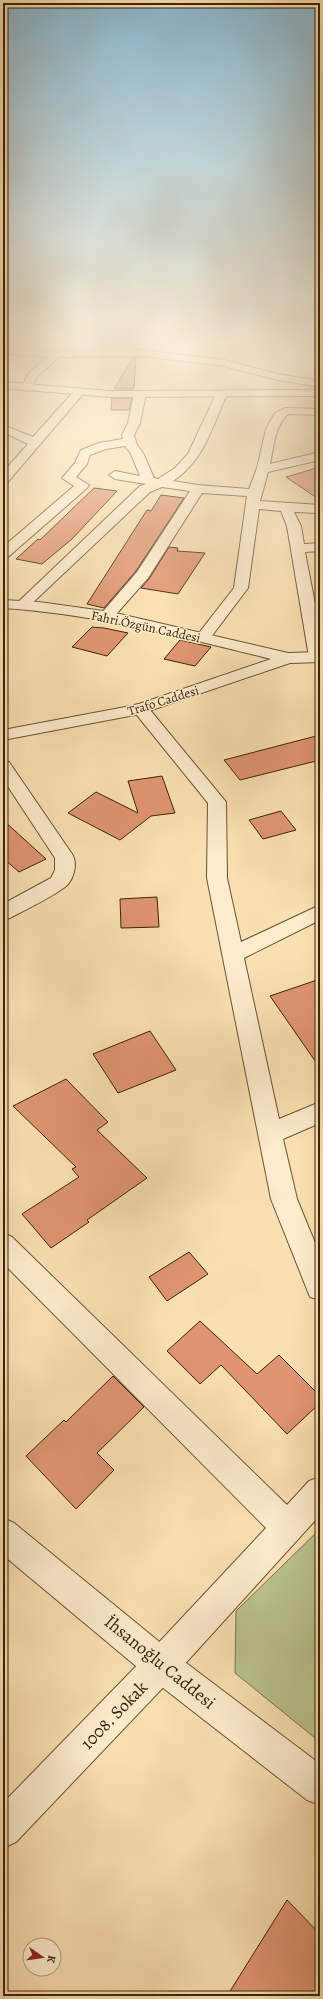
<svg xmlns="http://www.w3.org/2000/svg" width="323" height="1999" font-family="Alegreya,serif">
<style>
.green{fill:#bac38f;stroke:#7a744c}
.building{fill:#e09572;stroke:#392409}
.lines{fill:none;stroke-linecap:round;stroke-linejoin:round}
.minor-casing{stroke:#695333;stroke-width:2}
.tertiary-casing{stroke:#695333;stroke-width:2}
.minor{fill:#fcebcc;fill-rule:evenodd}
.tertiary{fill:#fcebcc;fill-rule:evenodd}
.labels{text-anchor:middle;stroke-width:3;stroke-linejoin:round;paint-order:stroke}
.far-street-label{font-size:13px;fill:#392409;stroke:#fcebcc}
.near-street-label{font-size:18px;fill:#392409;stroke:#fcebcc}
</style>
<rect width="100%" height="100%" fill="#fae0b1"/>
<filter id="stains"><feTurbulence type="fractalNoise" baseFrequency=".005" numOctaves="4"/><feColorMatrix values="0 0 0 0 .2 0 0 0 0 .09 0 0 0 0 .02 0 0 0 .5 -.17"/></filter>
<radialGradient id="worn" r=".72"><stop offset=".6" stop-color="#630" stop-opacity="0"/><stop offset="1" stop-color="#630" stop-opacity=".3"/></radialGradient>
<!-- green -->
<path class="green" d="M320,1529V1742L235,1673L236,1611Z"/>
<!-- building -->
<path class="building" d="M133,358H136L134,389H114Z
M112,398H132L129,410H111Z
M320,467V500L286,477Z
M94,488L117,491L72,539L42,564L16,559L38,539L40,540Z
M161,495L184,498L136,571L104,608L87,604L147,510L151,511Z
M169,547L178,548L177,551L205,553L178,594L141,588L149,579Z
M92,627L104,628L128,633L107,656L72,647Z
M180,640L211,647L195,666L164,659Z
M320,735V760L240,780L224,760Z
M162,776L175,813L151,816L120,840L68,813L96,792L138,813L128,781Z
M281,811L296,830L263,839L249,820Z
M3,820L46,859L19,872L3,858Z
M157,897L159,927L121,928L120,899Z
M320,979V1068L270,996Z
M150,1031L176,1070L118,1093L93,1054Z
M66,1079L108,1122L97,1130L147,1178L87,1220L89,1222L51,1248L22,1214L79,1177L72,1169L76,1167L13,1106Z
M189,1252L208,1274L167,1301L149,1277Z
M200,1321L257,1374L279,1355L320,1396V1403L287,1434L221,1365L200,1384L167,1351Z
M113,1376L144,1407L97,1453L114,1470L76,1509L26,1456L64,1420L66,1422Z
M287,1900L320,1934V1986L314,1996H227Z"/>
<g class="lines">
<!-- minor casing -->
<g class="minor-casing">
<path id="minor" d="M3,347L55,351L142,350L224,360L278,374L320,381V387L278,380L224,366L142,356L59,357L38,376L29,390L25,391L20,388L30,372L49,357L3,353Z
M79,389L85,392L83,394L7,483L3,484V472L28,444L3,432V425L33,437L75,390Z
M140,391L146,394L140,423L134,435L137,445L143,453L154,478L158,479L175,468L188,454L217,392L221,391L227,394C212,427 204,461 173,481L198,485L249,489L257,468L266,429L275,413L285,408L320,409V415L288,414C274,427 274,447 270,464L320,452V460L268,472L260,501L320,505V513L294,512L301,526L304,544L320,543V551L305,552L320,630V661L311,660L309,657L287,526L281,511L259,509L248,588L208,641H198L195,638L234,588L247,496L202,493L148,578L112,619H102L99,616L137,572L190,491L162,487L150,492L27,608H17L15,605L140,486L146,484L115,479L109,475L115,471L140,476L131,454L125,446L106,449L90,455L87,464L76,477L89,485L87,488L8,557L3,558V547L74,486L62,478L75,463L81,450L99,443L123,439L122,435L128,423L134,394Z
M140,704L146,705L226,802L227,878L241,942L320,905V920L244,958L279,1119L320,1102V1123L283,1139L297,1199L320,1255V1300L310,1297L271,1199L207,878L208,803L132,709L134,705Z
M3,761L9,762L72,854C78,863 74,880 65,887C49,899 28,908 10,918L3,920V904L51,878L55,870V858L3,779Z
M3,1233L12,1237L287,1505L309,1481L320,1477V1515L173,1677L16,1842L3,1848V1803L149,1653L266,1528L3,1263Z"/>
</g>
<!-- tertiary casing -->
<g class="tertiary-casing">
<path id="tertiary" d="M3,382L110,391L320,390V396L110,397L3,388Z
M3,600L39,602L111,612L288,653L320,652V662L290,663L140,714L3,740V730L136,705L271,659C182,637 95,614 3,608Z
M3,1518L14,1523L173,1653L320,1764V1805L307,1800L149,1677L3,1555Z"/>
</g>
<!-- minor -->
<use href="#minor" class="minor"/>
<!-- tertiary -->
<use href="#tertiary" class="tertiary"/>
</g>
<!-- sky -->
<linearGradient id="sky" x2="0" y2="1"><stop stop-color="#8ab8d0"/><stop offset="0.55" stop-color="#fdf1dc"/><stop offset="1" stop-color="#fdf1dc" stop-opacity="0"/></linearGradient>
<rect width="323" height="620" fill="url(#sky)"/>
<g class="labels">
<!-- far-street labels -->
<g class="far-street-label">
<text transform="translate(146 626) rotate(12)" y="5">Fahri Özgün Caddesi</text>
<text transform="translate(163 700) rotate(-17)" y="5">Trafo Caddesi</text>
</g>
<!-- near-street labels -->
<g class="near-street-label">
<text transform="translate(160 1662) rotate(39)" y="6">İhsanoğlu Caddesi</text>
<text transform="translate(114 1715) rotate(-46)" y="6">1008. Sokak</text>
</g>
</g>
<!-- margin -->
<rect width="323" height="1999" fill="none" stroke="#fae0b1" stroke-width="16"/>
<rect x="4" y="4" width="315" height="1991" fill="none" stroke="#392409" stroke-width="2"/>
<rect x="8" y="8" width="307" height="1983" fill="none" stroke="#392409"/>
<!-- north arrow -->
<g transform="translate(42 1957) rotate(103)"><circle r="19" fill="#fcebcc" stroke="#ae9b7e"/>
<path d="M0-3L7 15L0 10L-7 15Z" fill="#8f2418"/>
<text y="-6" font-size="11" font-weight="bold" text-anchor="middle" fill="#392409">K</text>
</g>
<rect width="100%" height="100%" filter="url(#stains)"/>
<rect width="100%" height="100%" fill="url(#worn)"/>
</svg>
